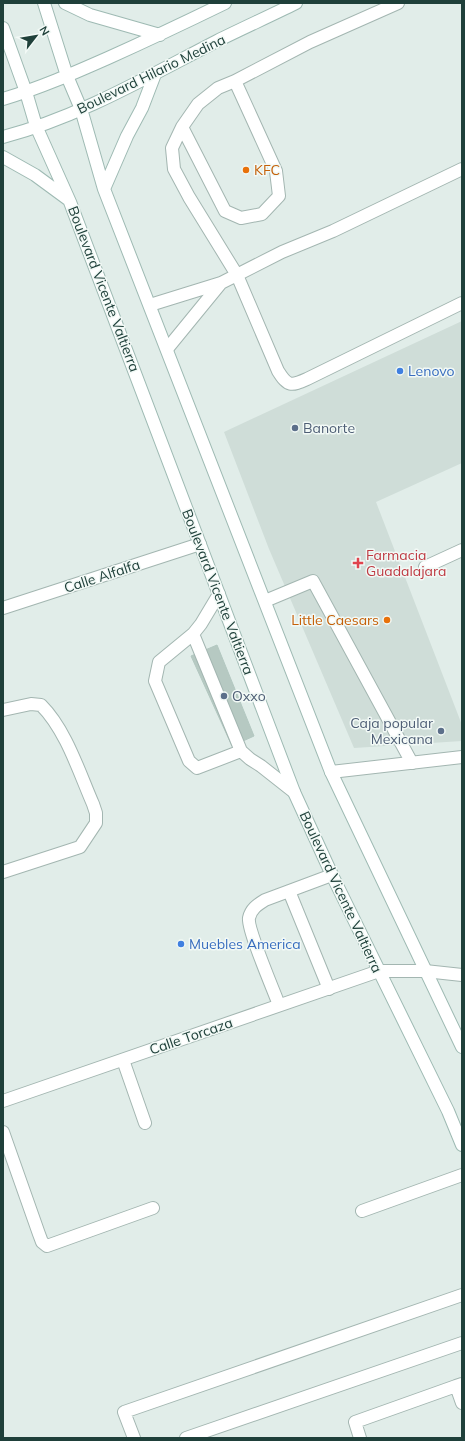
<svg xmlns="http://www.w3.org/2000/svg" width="465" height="1441" font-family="Mulish,sans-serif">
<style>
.built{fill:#cfddd8}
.building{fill:#b6c9c2;stroke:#b3c8c1}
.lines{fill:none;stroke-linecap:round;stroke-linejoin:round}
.lane-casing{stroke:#a3b6b1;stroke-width:14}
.street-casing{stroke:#a3b6b1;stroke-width:14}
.secondary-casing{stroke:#9ebab3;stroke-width:14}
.lane{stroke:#fff;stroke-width:12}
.street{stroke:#fff;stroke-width:12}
.secondary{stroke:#fff;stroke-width:12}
.food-dot{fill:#e8710a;stroke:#f2f9f6;stroke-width:1.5}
.shop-dot{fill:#3f7fe0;stroke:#f2f9f6;stroke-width:1.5}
.service-dot{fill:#5c6f8a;stroke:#f2f9f6;stroke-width:1.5}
.health-dot{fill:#e0444e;stroke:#f2f9f6;stroke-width:1.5}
.labels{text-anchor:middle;stroke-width:3;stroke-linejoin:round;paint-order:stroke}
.street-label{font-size:14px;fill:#1f403a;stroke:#f2f9f6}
.food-label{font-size:14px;fill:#c56008;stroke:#f2f9f6;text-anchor:start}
.shop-label{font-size:14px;fill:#366cbe;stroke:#f2f9f6;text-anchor:start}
.service-label{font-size:14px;fill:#4e5e75;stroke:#f2f9f6;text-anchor:start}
.health-label{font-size:14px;fill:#be3a42;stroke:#f2f9f6;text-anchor:start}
</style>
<rect width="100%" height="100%" fill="#e1ede9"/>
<!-- built -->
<path class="built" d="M462,321V463L376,502L462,725V741L354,748L269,549L224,432Z"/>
<!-- building -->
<path class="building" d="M217,645L254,736L232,746L191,656Z"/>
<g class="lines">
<!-- lane casing -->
<g class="lane-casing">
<path id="lane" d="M398,3L310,42L235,81L218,88L198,104L182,127L172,148L174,169L189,197L237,275L278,371C288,387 291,386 307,379L462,303
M182,127L225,211L241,218L262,214L279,196L276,171L235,81
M150,305L221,283L282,252L333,231L462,169
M167,349L221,283
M219,594L201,624L193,634L241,751L250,759L261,766L294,792
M265,601L313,581L412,763
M193,634L159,662L155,681L189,761L197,768L241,751
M289,891L329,989
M279,1005C274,991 247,929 249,918C251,909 257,905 265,900L332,875
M123,1060L145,1123
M362,1211L462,1175
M462,1384L456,1386L462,1403
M134,1438L124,1412L462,1295
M186,1438L462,1343
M360,1438L355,1422L456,1386"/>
</g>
<!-- street casing -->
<g class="street-casing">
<path id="street" d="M425,567L462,550
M3,608L200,544
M3,710L31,704L41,705C66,730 79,772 93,804L96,813V823L80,847L3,872
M331,772L462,757
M3,1101L379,971H425L462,975
M3,1132L39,1234L42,1242L47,1246L153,1208"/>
</g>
<!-- secondary casing -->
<g class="secondary-casing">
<path id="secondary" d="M44,3L67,76L81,109L104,189L331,772L462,1047
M65,3L90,15L160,35
M3,28L26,92L36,126L70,202L294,792L332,875L448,1111L462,1145
M3,99C40,88 74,73 108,58C148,40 186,22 225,3
M3,137C79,117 147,77 217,41C243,28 270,16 296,3
M3,157L35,175L69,200
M104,189L127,136L142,108L155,74"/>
</g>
<!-- lane -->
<use href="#lane" class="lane"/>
<!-- street -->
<use href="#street" class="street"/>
<!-- secondary -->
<use href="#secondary" class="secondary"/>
</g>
<!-- markers -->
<g class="food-dot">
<circle cx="246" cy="170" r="4"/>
<circle cx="387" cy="620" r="4"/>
</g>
<g class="shop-dot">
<circle cx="400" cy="371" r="4"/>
<circle cx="181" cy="944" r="4"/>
</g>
<g class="service-dot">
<circle cx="295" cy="428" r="4"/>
<circle cx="224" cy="696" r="4"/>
<circle cx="441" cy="731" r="4"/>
</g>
<path class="health-dot" d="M356 557h4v4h4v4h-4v4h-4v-4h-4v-4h4z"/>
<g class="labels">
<!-- street labels -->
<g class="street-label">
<text transform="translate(151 74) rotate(-26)" y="5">Boulevard Hilario Medina</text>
<text transform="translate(104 289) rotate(69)" y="5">Boulevard Vicente Valtierra</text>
<text transform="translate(102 576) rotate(-18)" y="5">Calle Alfalfa</text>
<text transform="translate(218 592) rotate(69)" y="5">Boulevard Vicente Valtierra</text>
<text transform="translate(341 892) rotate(65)" y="5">Boulevard Vicente Valtierra</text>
<text transform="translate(191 1036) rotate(-19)" y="5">Calle Torcaza</text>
</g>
<!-- food labels -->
<g class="food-label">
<text x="254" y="175">KFC</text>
<text x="379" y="625" text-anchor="end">Little Caesars</text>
</g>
<!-- shop labels -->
<g class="shop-label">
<text x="408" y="376">Lenovo</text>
<text x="189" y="949">Muebles America</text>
</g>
<!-- service labels -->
<g class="service-label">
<text x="303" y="433">Banorte</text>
<text x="232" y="701">Oxxo</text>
<text x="433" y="728" text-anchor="end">Caja popular<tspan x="433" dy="16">Mexicana</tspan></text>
</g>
<!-- health labels -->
<g class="health-label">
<text x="366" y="560">Farmacia<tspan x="366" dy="16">Guadalajara</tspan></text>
</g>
</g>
<!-- border -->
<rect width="465" height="1441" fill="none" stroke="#1f403a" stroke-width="8"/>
<!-- north arrow -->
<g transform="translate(36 36) rotate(59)" stroke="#f2f9f6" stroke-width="3" paint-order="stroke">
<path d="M0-3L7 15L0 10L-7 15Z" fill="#1f403a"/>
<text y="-6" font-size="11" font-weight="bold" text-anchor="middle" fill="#1f403a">N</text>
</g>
</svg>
